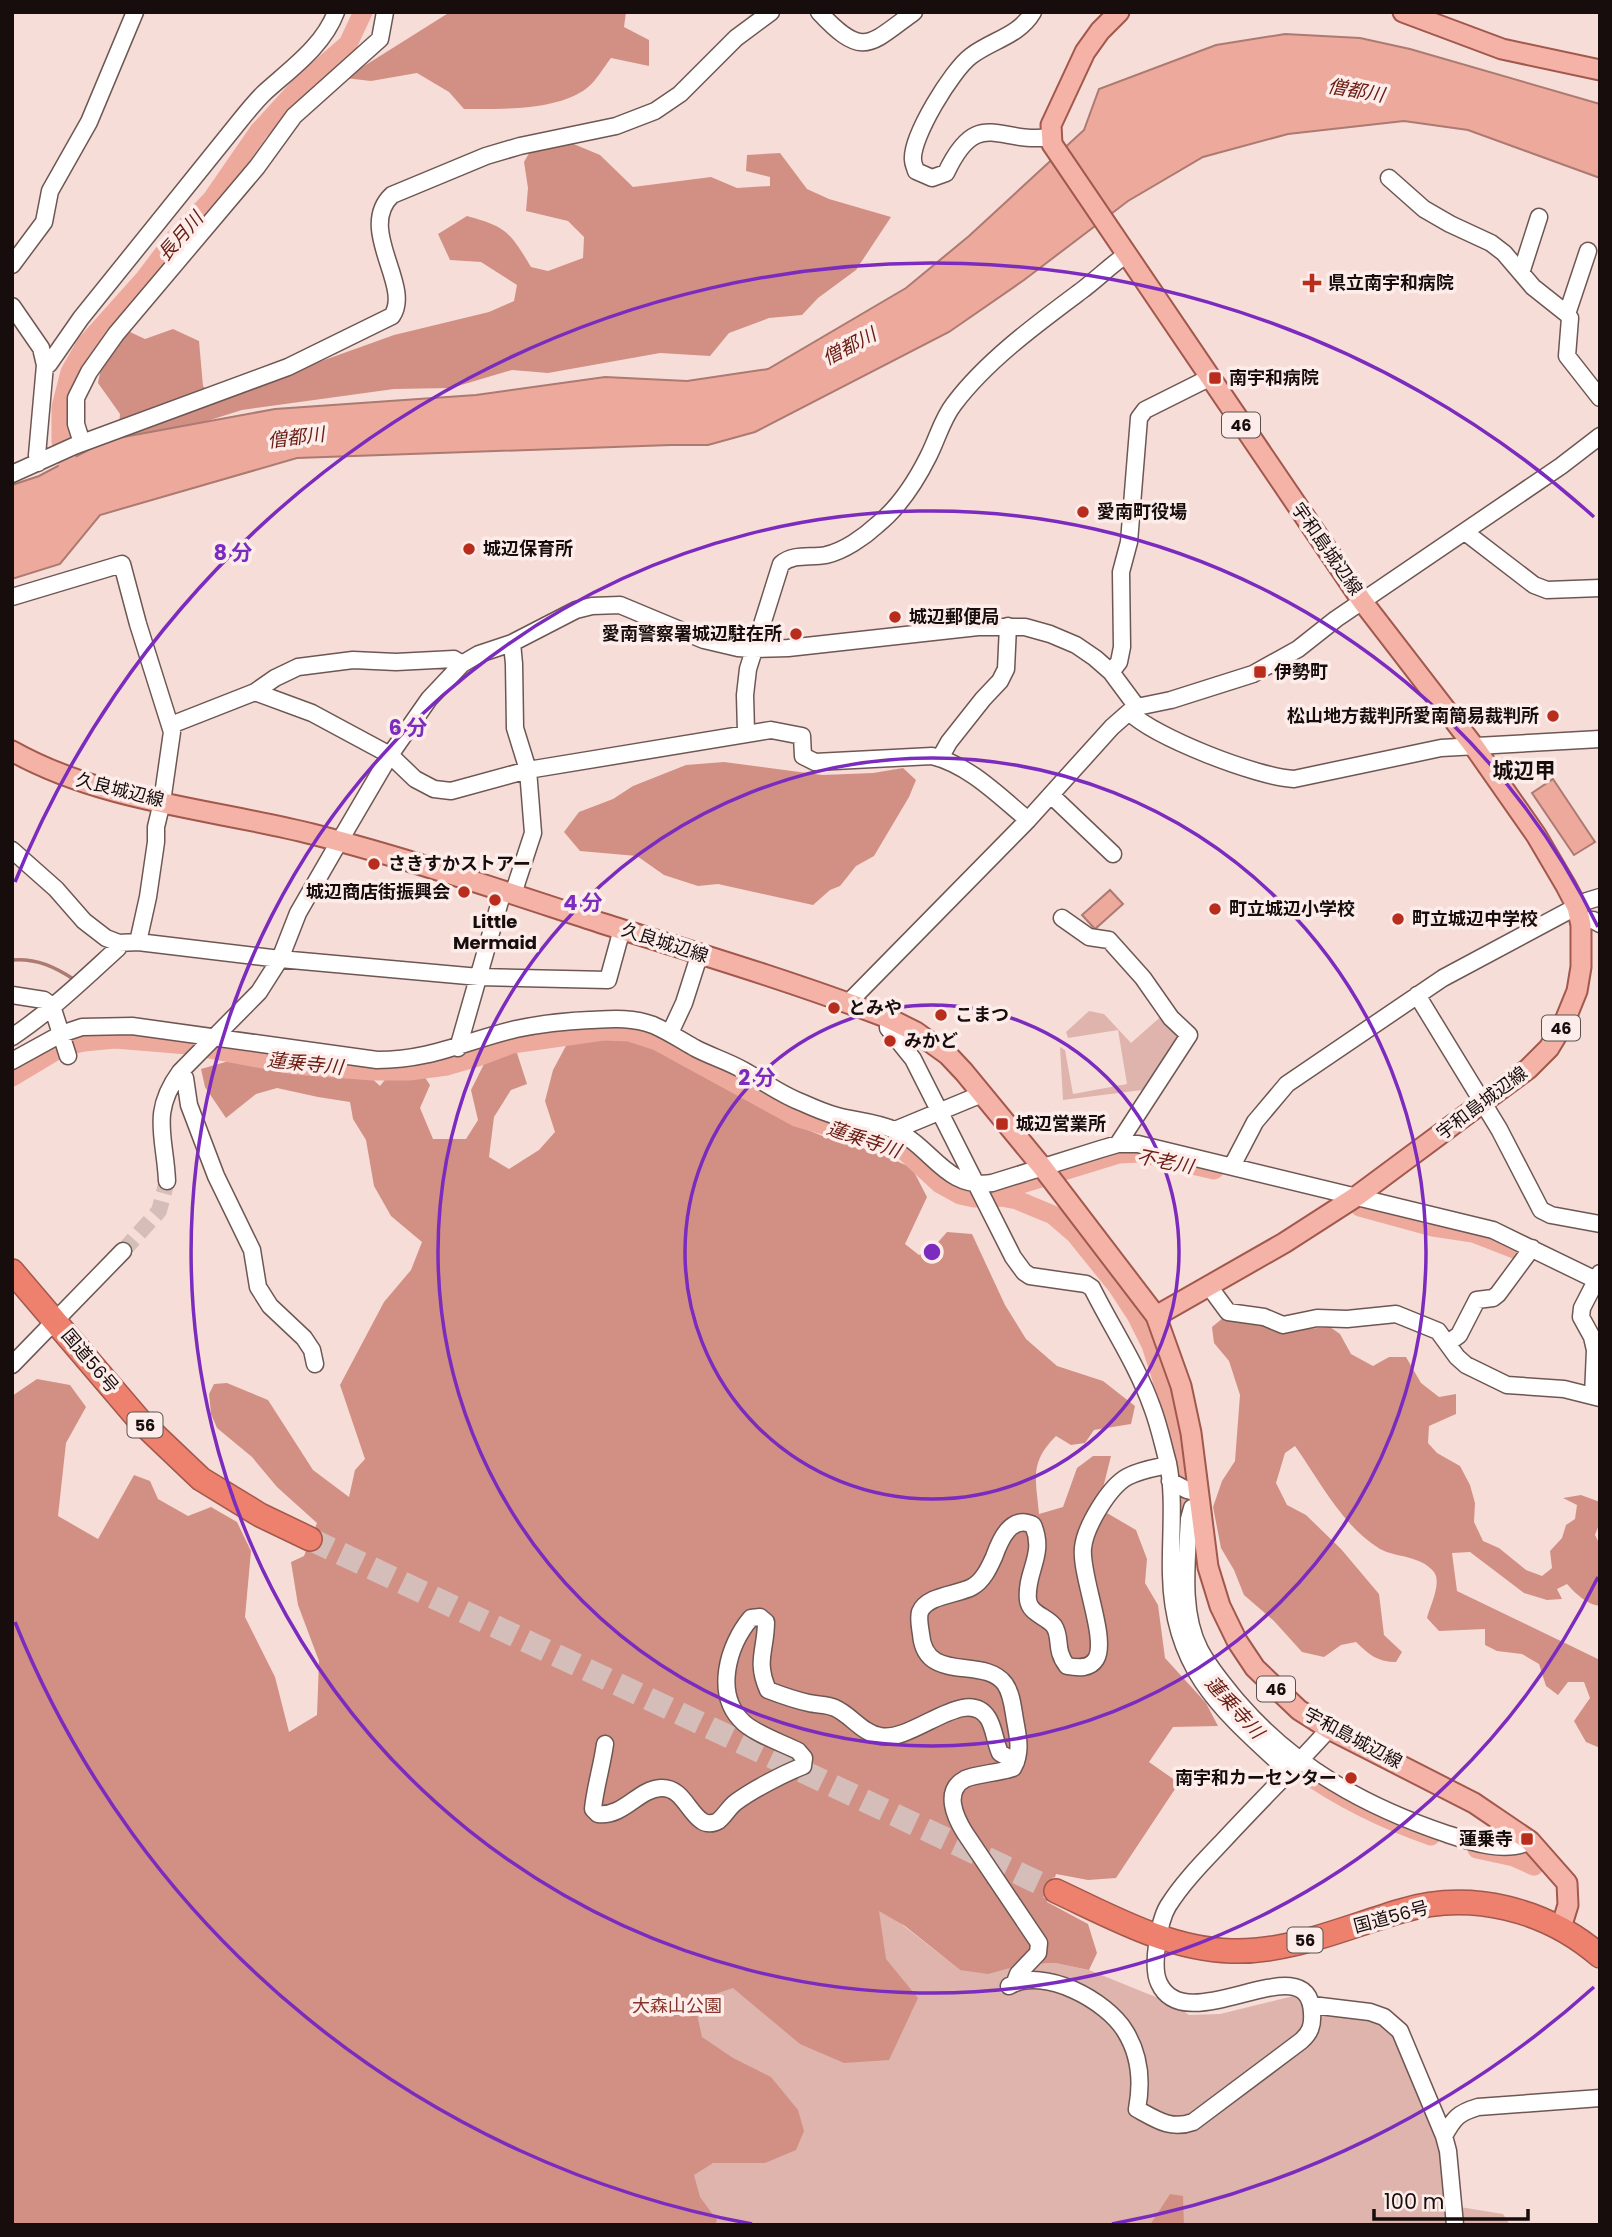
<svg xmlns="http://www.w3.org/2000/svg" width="1612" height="2237" font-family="Poppins,'Noto Sans JP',sans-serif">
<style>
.green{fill:#deb4ac}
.forest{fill:#d29084}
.water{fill:#eca99c;stroke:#ac7a71;stroke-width:2}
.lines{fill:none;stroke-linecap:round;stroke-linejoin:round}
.stream{stroke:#ac7a71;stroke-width:3.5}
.river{stroke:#eca99c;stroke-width:19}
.minor-tunnel{stroke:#d5beb9;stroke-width:16;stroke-dasharray:16 8;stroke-linecap:butt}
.highway-tunnel{stroke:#d5beb9;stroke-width:23;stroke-dasharray:23 11;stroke-linecap:butt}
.minor-casing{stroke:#6e5753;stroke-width:19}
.major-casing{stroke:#a2584c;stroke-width:23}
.highway-casing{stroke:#a2584c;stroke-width:26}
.minor{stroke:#fff;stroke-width:16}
.major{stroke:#f5b3a8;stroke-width:19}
.highway{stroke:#ee806e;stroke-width:23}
.ring{fill:none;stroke:#7b2cbf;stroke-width:3.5}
.poi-dot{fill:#b92d1c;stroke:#fdedea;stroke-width:2.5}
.labels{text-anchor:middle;stroke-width:7;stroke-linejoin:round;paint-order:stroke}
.shield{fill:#fdedea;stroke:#5b504f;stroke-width:2}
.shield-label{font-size:16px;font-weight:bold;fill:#160d0c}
.poi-label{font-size:18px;font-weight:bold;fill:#160d0c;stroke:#fdedea;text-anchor:start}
.street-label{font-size:18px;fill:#160d0c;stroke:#fdedea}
.park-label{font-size:18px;fill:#843428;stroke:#fdedea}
.water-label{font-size:19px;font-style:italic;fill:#6a1c12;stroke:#fdedea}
.quarter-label{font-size:21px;font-weight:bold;fill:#160d0c;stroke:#fdedea}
.centre{fill:#7b2cbf;stroke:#fdedea;stroke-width:3.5}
.ring-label{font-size:21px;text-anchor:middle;font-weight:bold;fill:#7b2cbf;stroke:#fdedea;stroke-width:7;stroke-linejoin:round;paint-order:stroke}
</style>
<rect width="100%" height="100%" fill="#f7ddd8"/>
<!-- green -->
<path class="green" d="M1089,1011L1104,1014L1131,1043L1166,1012L1185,1036L1150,1089L1063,1100L1060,1047L1065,1050L1073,1094L1127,1084L1118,1030L1068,1038L1066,1032Z
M876,1904L960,1970L1055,1963L1089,1970L1173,2004L1189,2015L1220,2014L1298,1995L1312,2005L1370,2012L1400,2031L1444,2136L1454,2206L1503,2214L1510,2225H266L407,2070Z"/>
<!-- forest -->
<path class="forest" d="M450,12H626L624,27L649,40V66L611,58C604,67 596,81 587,88C558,111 499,109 464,109L449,92L417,73L371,81L345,78Z
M564,140L600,155L633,187L711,177L737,188L770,186V177L746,171L747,155L780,153L807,189L829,199L891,217L856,270L818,298L802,315L769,318L729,333L710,356L660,353L548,373L512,370L451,388L394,389L242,410L159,436L132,438L118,436L120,414L98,383L103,358L130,332L145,339L173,329L199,341L203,386L216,399L394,335L489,312L514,301L517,285L481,262L450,260L438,234L467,216C507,227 510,232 531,267L548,271L583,258L584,237L568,221L526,211L528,188L524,162L532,148Z
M724,762L822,775L873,773L903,768L916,780L909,797L874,856L856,866L840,886L830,890L813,905L718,884L698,886L664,875L637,856L580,851L564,832L579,812L613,799L633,786L686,765Z
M632,1037L681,1056L722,1076L793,1124L825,1137L879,1153L912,1168L927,1197L905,1244L919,1255L932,1249L947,1232L972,1234L1005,1305L1026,1339L1057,1366L1103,1381L1135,1406L1131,1424L1094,1430L1085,1443L1071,1445L1056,1436C1029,1463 1036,1479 1039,1514L1063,1507L1077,1468L1093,1456H1111L1103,1488L1095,1506L1136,1530L1147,1559L1145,1583L1158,1605L1165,1658L1206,1703L1218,1726L1173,1727L1149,1762L1179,1783L1116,1878L1088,1880L1056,1874L1047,1902L1088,1924L1097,1953L1089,1970L1055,1963L1021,1965L988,1974L960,1970L905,1926L879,1911L886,1959L918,1998L889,2060L844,2063L800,2044L733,1988L706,1997L697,2014L702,2037L733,2058L771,2077L798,2110L804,2131L796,2150L765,2163H713L694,2175L700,2197L717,2220L715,2225H12V1396L37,1379L70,1385L86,1407L66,1443L58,1516L98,1539L134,1475L150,1481L158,1499L188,1516L211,1507L237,1522L251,1551L245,1617L275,1677L289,1732L317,1715L319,1661L298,1605L291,1562L304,1556L317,1523L277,1487L252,1457L217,1428L211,1414L209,1394L214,1384L227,1383L268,1400L313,1470L349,1497L355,1470L365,1459L340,1385L384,1302L411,1270L422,1242L391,1216L374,1186L366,1140L353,1119L350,1102L318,1097L277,1088L256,1094L226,1118L205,1087L201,1069L236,1059L275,1061L367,1074L380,1086L388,1076L422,1073L430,1085L420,1108L433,1139H466L478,1120L471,1090L487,1058L516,1050L527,1084L511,1090L494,1117L489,1157L509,1169L539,1150L555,1132L545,1101L553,1070L568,1042Z
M1223,1318C1259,1327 1292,1331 1330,1327L1340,1334L1351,1354L1373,1366L1389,1357H1406L1421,1383L1439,1397L1456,1394V1414L1429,1426L1428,1443L1437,1453L1460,1466L1470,1485L1475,1503L1474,1522L1483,1541L1499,1548L1526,1570L1542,1576L1552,1568L1550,1551L1562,1538L1566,1525L1575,1519L1577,1505L1563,1498L1581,1495L1600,1502V1522L1595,1535L1600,1545V1606C1586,1604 1576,1594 1567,1584L1557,1589L1562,1599L1547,1600L1524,1593L1470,1552L1452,1553L1457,1591L1600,1660V1748L1586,1742L1574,1721L1590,1698L1584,1682H1568L1558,1695L1546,1686L1539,1664L1522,1654L1497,1651L1485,1645V1629L1439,1631L1427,1618C1430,1606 1442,1583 1434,1572C1420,1555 1397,1558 1380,1549C1342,1526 1320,1481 1295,1446L1285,1453L1276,1483L1287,1505L1306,1515L1341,1549L1379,1594L1384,1635L1402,1652L1396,1662C1378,1662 1369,1655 1356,1642L1341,1645L1324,1657L1302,1652L1274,1621L1244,1595L1234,1570L1221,1548L1213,1507L1222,1481L1235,1461L1240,1395L1229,1361L1214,1343L1212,1327Z
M1170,2194L1183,2196L1184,2225H1150Z"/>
<!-- water -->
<path class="water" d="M1285,34L1360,38L1410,49L1600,104V178L1468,130L1404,121L1288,134L1203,157L1128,201L1024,280L949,332L755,432L708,445H671L297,458L100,515L60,564L12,579V485L39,476L107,440L275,409L476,395L605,377L687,381L768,369L906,288L969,236L1084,130L1099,89L1216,45Z
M1553,779L1595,842L1574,855L1532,793Z
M1110,890L1123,904L1095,929L1082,915Z"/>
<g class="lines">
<!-- stream -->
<path class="stream" d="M12,960C37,958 55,967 75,980"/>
<!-- river -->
<path class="river" d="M69,467L61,441V407L70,372L86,344L145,278L176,237L212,199L259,131L302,84L348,44L363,12
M12,1077L62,1047L84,1042L115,1039L188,1045L294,1065L373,1071H409L447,1066L478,1057L512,1044L603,1031L629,1032L657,1041L796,1117L900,1147L940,1184L960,1195L974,1198L1001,1197L1017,1200L1053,1215L1075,1234L1117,1286L1136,1315L1151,1345L1161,1376L1171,1416L1177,1458L1180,1506L1179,1581
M1001,1197L1015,1186L1119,1154L1141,1153L1214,1170
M1360,1207L1433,1227L1473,1233L1527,1254
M1280,1755C1326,1791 1376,1817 1431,1836
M1477,1849L1514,1857L1534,1866"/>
<!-- minor-tunnel -->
<path class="minor-tunnel" d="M123,1251L159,1211L167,1181"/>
<!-- highway-tunnel -->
<path class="highway-tunnel" d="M310,1539L1056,1891"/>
<!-- minor casing -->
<g class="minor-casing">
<path id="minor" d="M819,12C863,59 869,45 914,12
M1033,12C1019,36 992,40 971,56C952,70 911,137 913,160C913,164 915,167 916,171L932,178L946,173C978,105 999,145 1050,137
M1389,178L1424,209L1450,224L1491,243L1504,253L1533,287L1567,314L1570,318L1567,356L1600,398
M12,265L44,222L50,191L89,122L135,12
M1521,273L1539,217
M12,306L41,348L45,365L37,455L38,463
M1567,314L1588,251
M45,365L49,364L81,318L238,123C246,113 254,103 263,94C289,70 323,47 336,12
M82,443L76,424V398L89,372L116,334L257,167L294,116L380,39L385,12
M12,474L74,446L288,367L392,316C413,286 356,229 392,195L486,156L520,146L616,126L655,111L680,94L736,38L771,12
M1465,532L1534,585L1547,590L1600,588
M12,597L122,564L138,624L172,732L162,802L156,827V842L148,897L138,942
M512,643L514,664L515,728L528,770L533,833L513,894
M1111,672L1119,662L1122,647L1121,572L1129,542L1139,418L1145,410L1209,378
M255,692L312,713L390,755L415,779L434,789L451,791L528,770L771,730L802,736L803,756L815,762L932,756C969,765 999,796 1028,820
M1129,712C1156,738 1257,777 1294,779L1441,748L1600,739
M171,725L255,692L275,678L298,667L353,660L396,662L454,659L462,664
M746,732L745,695L748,669L781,564C794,553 810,558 826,555C844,551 864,537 877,525C898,508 916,481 928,457C937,440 942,419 954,404C986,361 1038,323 1081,291C1097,279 1111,265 1127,254
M940,758L949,742L983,699L1000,681L1006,669L1008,626
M1051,795L1113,854
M12,850L56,889L84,921L106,938L119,943L138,942L280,959L479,977L608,980L622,929
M1062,918L1089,937L1109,940L1143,978L1171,1018L1189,1035L1118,1144
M1579,920H1593L1600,924
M12,995L44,1000L52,1006L68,1056
M1417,995L1499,1129L1541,1210L1551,1215L1600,1224
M848,1003L1028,820L1112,727L1129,712L1137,707L1171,700L1253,674L1298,649L1336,619L1561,466L1600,436
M888,1018V1028L913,1059L1013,1257L1024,1272L1030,1276L1086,1284L1092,1288C1112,1328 1137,1365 1152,1407C1159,1425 1163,1445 1168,1463C1175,1497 1170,1540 1171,1575C1173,1672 1224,1712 1290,1773
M670,1033L684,1003L700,953
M12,1037C51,1011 84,979 118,948L119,943
M458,1048L503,891
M12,1061L61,1034L82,1027L132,1026L377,1060C432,1060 465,1041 516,1029C540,1024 566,1021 590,1020C611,1019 632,1017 653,1025C667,1031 681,1040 695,1048C710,1056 727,1061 743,1070C763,1081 781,1095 803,1103C814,1108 826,1113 837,1116C856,1121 877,1122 894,1130C932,1146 945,1190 992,1183L1101,1149L1118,1144H1138L1493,1230L1596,1280
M180,1072L185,1078L189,1105L216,1176L252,1250L258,1287L270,1306L304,1338L312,1350L315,1364
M895,1130L982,1094
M1232,1166L1255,1122L1287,1084L1443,978L1587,901L1600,897
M167,1181C165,1136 150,1113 180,1072L259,992L280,959L298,913L339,842L390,755L429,699L462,664L479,654L512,643L576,610L592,606L620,605L704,640L738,648L753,649L788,648L978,627H1025L1050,634L1076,645L1095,658L1111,672L1137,707
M1208,1285L1228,1312L1264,1317L1283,1325L1317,1318L1347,1319L1396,1314L1438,1331L1457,1357L1466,1365L1507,1385L1564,1389L1600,1398
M1448,1343L1459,1335L1477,1300L1493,1298L1498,1294L1532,1248
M12,1365L123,1251
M1593,1396L1595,1350L1592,1337L1581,1317L1582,1308L1600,1273
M1170,1481L1187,1490L1199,1493
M1200,1506L1192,1508L1189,1519C1187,1560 1180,1612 1200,1650C1210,1669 1224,1685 1238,1702C1294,1767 1366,1807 1447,1834C1471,1842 1506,1854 1530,1841
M605,1744C602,1766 595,1788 593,1809L598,1814C624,1817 638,1789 661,1788C682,1787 688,1812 702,1821C706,1824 713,1824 718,1821C724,1817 729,1807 736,1802C754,1789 783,1774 803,1766L804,1758L798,1751C782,1743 756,1734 744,1723C713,1695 728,1645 751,1618L760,1617L766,1622C766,1650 755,1661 768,1690C781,1695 795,1700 809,1703C817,1705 827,1704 835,1708C851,1715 862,1733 880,1736C913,1743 966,1684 988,1718C994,1727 995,1742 1000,1753L1016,1762
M1015,1982L1018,1974L1038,1953L1039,1943L965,1833C955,1817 943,1791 965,1779C975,1774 999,1773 1013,1768C1022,1752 1018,1737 1015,1720C1013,1709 1012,1694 1005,1684C984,1655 925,1685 921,1634C920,1627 918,1618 920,1612C927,1595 957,1595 972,1587C983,1581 989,1568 994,1557C1000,1540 1011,1514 1033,1525C1046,1555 1025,1572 1028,1600C1030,1614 1046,1616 1054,1626C1062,1638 1054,1649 1067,1666C1078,1668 1090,1669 1096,1659C1108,1639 1080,1575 1083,1548C1085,1527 1109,1487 1127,1477C1140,1470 1154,1468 1168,1465
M1009,1986C1044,1966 1107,2001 1125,2031C1140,2055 1142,2083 1137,2109C1157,2120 1171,2130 1193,2122L1301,2041C1310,2033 1313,2026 1312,2013C1309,1941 1186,2043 1159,1983C1151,1967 1159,1921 1168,1906C1183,1882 1204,1861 1223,1841C1258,1803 1295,1767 1329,1729
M1312,2005L1370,2012L1384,2017L1400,2031L1444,2136L1448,2151L1455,2225
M1444,2136C1454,2118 1458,2113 1478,2107L1600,2098"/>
</g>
<!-- major casing -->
<g class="major-casing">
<path id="major" d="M1119,12L1100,31L1085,52L1051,125L1052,144L1362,601L1473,745L1536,835L1566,886L1577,907L1581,925V967L1577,991L1564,1023L1549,1048L1528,1069L1357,1196L1284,1243L1156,1316
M1403,12L1502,49L1600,70
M12,751C103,802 213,809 312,834C410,859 506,892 601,923C697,953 794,982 888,1018L916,1032L948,1055L964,1072L1043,1168L1156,1316L1181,1386L1191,1433L1208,1567L1220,1606L1237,1641L1255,1668L1299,1710L1329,1729L1474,1803L1530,1841L1567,1883L1568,1905L1564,1918L1558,1926"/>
</g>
<!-- highway casing -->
<g class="highway-casing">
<path id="highway" d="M12,1271L140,1421L201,1479L260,1515L310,1539
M1056,1891C1112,1917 1168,1949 1231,1951C1290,1953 1346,1927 1401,1911C1470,1890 1546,1909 1600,1956"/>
</g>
<!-- minor -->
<use href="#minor" class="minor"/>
<!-- major -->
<use href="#major" class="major"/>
<!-- highway -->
<use href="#highway" class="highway"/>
</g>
<!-- distance rings -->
<g class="ring">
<circle cx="932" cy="1252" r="247"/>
<circle cx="932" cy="1252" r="494"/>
<path d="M1598 1577A741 741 0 1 1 1598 927"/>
<path d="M1594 1987A989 989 0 0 1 1112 2224M752 2224A989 989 0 0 1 15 1622M15 882A989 989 0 0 1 1594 517"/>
</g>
<!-- markers -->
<g class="poi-dot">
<path d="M1308.5 272.5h7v7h7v7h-7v7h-7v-7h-7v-7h7z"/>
<rect x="1208" y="371" width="14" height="14" rx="3.5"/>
<circle cx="1083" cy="512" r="7"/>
<circle cx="469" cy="549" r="7"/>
<circle cx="895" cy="617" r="7"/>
<circle cx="796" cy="634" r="7"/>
<rect x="1253" y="665" width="14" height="14" rx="3.5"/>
<circle cx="1553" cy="716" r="7"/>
<circle cx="374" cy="864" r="7"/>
<circle cx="464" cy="892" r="7"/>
<circle cx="495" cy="900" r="7"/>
<circle cx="1215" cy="909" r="7"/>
<circle cx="1398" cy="919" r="7"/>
<circle cx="834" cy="1008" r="7"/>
<circle cx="941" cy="1015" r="7"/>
<circle cx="890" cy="1041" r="7"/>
<rect x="995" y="1117" width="14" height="14" rx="3.5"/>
<circle cx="1351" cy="1778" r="7"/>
<rect x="1520" y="1832" width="14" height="14" rx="3.5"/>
</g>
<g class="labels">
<!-- shield labels -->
<g class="shield">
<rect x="1222" y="412.5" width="38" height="25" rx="5"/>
<rect x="1542" y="1015.5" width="38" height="25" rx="5"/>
<rect x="127.5" y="1412.5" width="35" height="25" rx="5"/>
<rect x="1257" y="1676.5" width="38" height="25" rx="5"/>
<rect x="1287.5" y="1927.5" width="35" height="25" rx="5"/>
</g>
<g class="shield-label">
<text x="1241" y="431">46</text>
<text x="1561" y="1034">46</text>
<text x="145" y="1431">56</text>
<text x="1276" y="1695">46</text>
<text x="1305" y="1946">56</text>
</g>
<!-- poi labels -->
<g class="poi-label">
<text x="1328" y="289">県立南宇和病院</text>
<text x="1229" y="384">南宇和病院</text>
<text x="1097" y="518">愛南町役場</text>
<text x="483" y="555">城辺保育所</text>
<text x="909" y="623">城辺郵便局</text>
<text x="782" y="640" text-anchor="end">愛南警察署城辺駐在所</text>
<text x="1274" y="678">伊勢町</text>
<text x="1539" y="722" text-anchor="end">松山地方裁判所愛南簡易裁判所</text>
<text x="388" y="870">さきすかストアー</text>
<text x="450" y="898" text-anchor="end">城辺商店街振興会</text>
<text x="1229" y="915">町立城辺小学校</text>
<text x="1412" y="925">町立城辺中学校</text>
<text x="495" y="928" text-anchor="middle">Little<tspan x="495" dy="21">Mermaid</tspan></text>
<text x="848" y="1014">とみや</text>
<text x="955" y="1021">こまつ</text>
<text x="904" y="1047">みかど</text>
<text x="1016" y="1130">城辺営業所</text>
<text x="1337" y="1784" text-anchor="end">南宇和カーセンター</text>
<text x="1513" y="1845" text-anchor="end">蓮乗寺</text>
</g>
<!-- street labels -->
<g class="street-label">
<text transform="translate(1327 549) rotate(55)" y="6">宇和島城辺線</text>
<text transform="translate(120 790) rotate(14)" y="6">久良城辺線</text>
<text transform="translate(665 943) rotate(18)" y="6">久良城辺線</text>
<text transform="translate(1482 1103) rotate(-37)" y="6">宇和島城辺線</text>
<text transform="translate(90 1361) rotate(50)" y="6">国道56号</text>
<text transform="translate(1353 1738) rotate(28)" y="6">宇和島城辺線</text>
<text transform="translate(1391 1917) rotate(-15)" y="6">国道56号</text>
</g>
<!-- park labels -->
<g class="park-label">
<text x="677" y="2012">大森山公園</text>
</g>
<!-- water labels -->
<g class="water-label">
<text transform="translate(1356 90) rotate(10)" y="7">僧都川</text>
<text transform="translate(180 236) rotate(-49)" y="7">長月川</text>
<text transform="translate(849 346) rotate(-28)" y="7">僧都川</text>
<text transform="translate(296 437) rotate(-7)" y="7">僧都川</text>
<text transform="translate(305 1063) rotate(6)" y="7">蓮乗寺川</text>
<text transform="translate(864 1139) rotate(19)" y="7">蓮乗寺川</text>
<text transform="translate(1165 1161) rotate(11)" y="7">不老川</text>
<text transform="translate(1235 1707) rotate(48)" y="7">蓮乗寺川</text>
</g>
<!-- quarter labels -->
<g class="quarter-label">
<text x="1524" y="778">城辺甲</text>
</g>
</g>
<circle cx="932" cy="1252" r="10" class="centre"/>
<g class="ring-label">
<text x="233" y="560">8 分</text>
<text x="408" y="735">6 分</text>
<text x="583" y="910">4 分</text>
<text x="757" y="1085">2 分</text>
</g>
<!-- border -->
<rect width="1612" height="2237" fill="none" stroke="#160d0c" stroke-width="28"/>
<!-- scale -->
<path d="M1374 2209v10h154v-10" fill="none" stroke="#160d0c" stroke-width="3.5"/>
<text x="1384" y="2209" font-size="21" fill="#160d0c" stroke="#fdedea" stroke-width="5" paint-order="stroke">100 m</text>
</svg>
